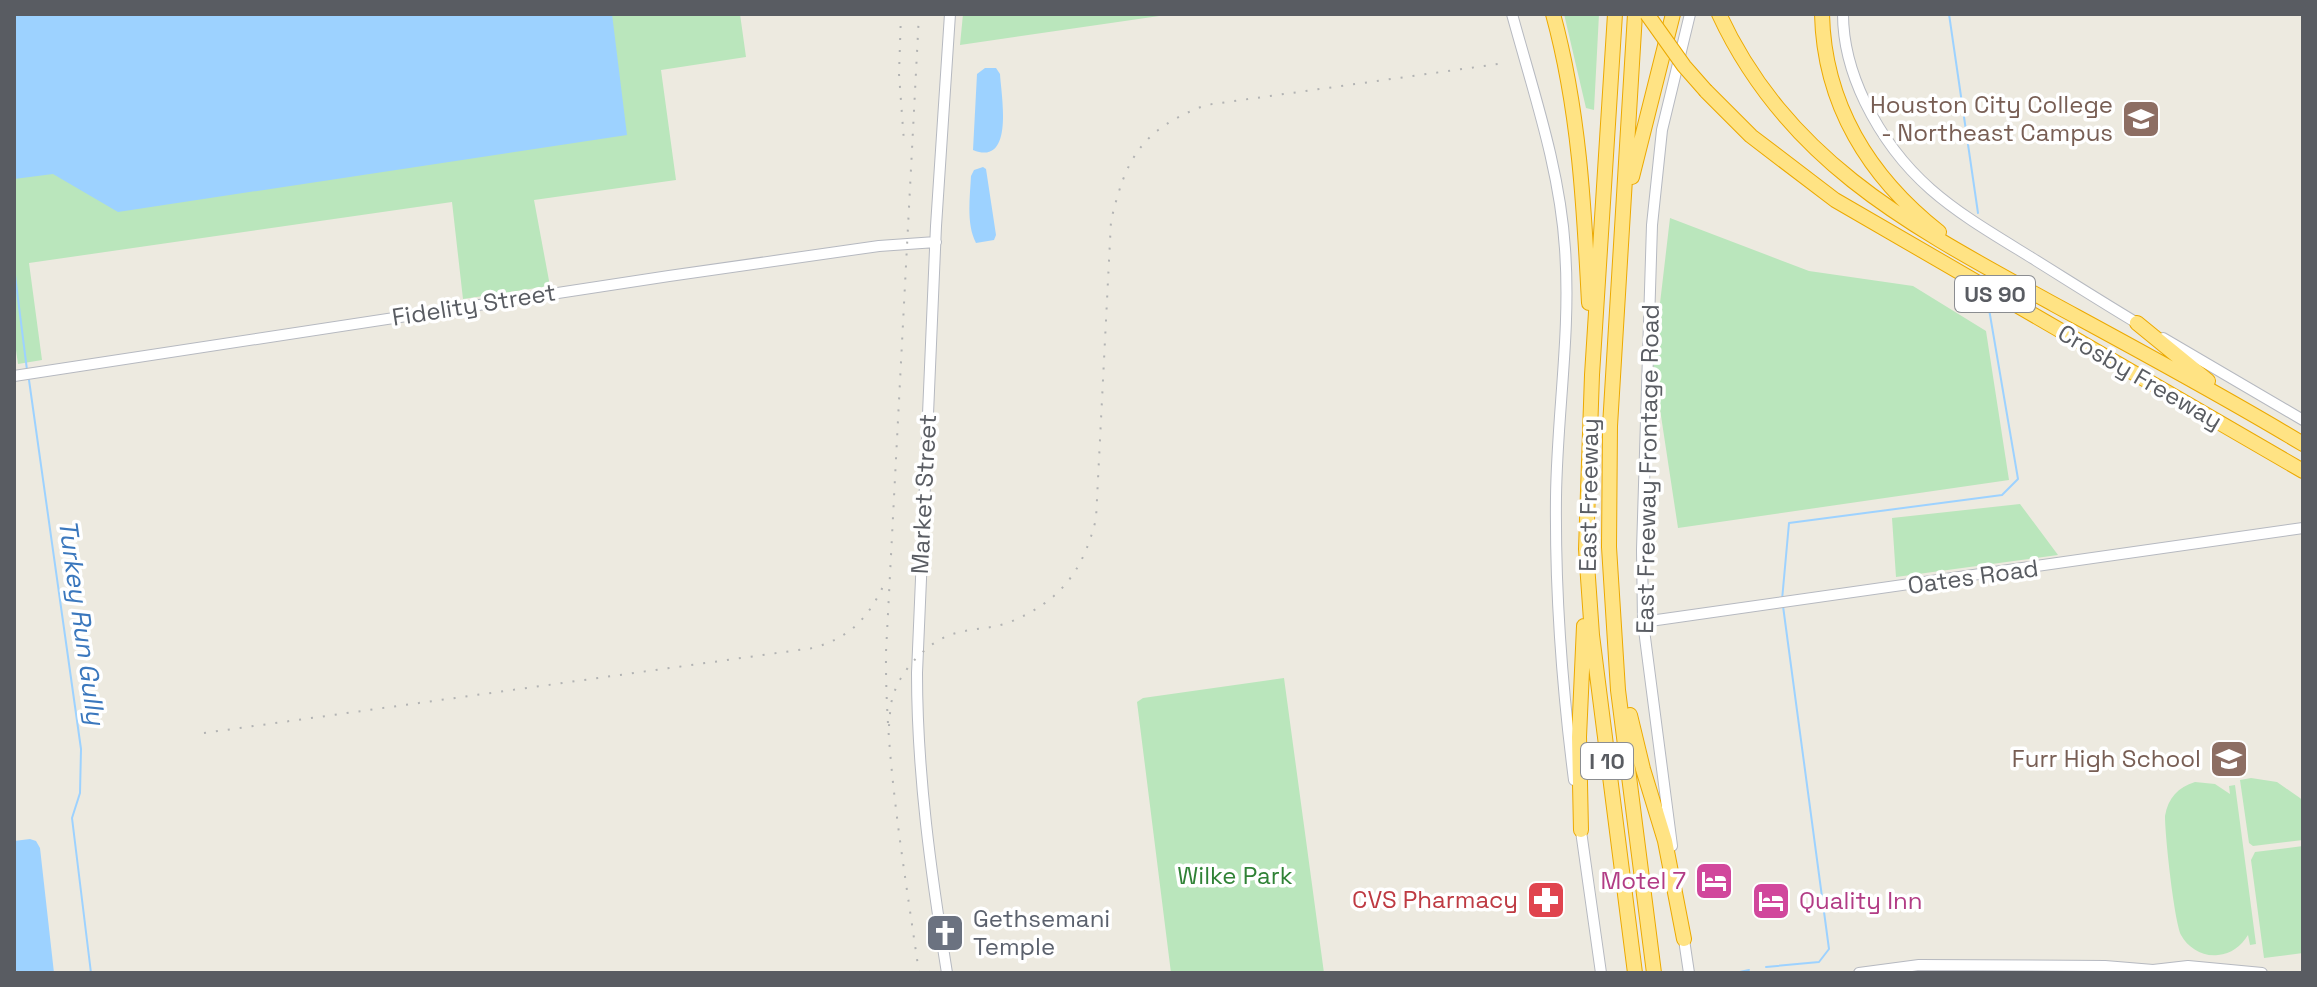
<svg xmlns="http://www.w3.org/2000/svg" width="2317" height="987" font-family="'Space Grotesk',sans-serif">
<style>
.green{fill:#bae6bc}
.water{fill:#9dd2ff}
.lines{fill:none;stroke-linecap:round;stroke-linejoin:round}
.stream{stroke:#9dd2ff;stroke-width:2}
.secondary-casing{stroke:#b6b9c0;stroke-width:12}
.highway-casing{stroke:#eca900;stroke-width:16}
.secondary{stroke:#fff;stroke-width:10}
.highway{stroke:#ffe384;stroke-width:14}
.rail{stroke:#b2b3b3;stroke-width:2;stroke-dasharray:2 10;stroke-linecap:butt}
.highway-bridge-casing{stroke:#eca900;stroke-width:16;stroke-linecap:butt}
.highway-bridge{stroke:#ffe384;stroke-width:14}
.labels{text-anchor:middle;stroke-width:7;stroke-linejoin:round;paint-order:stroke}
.shield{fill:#fff;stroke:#8b8d91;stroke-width:2}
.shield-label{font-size:22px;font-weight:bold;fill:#595c62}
.education-label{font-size:24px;fill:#785e54;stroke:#fff;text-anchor:end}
.street-label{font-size:24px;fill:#595c62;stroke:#fff}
.park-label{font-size:24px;fill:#308236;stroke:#fff}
.hotel-label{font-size:24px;fill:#b23c85;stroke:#fff;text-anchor:end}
.health-label{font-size:24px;fill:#be3a42;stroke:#fff;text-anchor:end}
.worship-label{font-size:24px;fill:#5b616d;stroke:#fff;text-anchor:start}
.water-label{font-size:26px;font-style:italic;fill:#3a77bd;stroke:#fff}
</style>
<rect width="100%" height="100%" fill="#edeae0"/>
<!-- green -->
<path class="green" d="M14,14H740L746,57L661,70L676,180L534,200L550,286L463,299L452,202L29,263L42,360L18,364L14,336Z
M963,14H1173L960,45Z
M1564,14H1599L1594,110L1586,108Z
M1670,218L1809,271L1913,286L1986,331L2009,480L1678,528L1653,363Z
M2020,504L2058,555L1896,577L1892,518Z
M1284,678L1324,973H1171L1137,702L1143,698Z
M2251,778L2277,782L2300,798L2303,801V840L2253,846L2249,843L2240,780Z
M2195,782L2215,784L2230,794L2229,786L2235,785L2256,944L2250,945L2248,935C2241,946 2231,954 2218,955C2203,957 2188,948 2181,935C2174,919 2165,836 2165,816C2168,798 2178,787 2195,782Z
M2303,846V953L2264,958L2251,860L2255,852Z"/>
<!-- water -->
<path class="water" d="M14,14H612L627,135L118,212L53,174L14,179Z
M985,68H996L1000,74C1001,94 1015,167 973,150L977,74Z
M983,167L986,169L996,235L994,240L976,243C966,224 970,197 971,176L974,170Z
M30,839L36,841L40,848L54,973H14V841Z"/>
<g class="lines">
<!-- stream -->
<path class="stream" d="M1949,14L1978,213
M15,275L27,370
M29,380L81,749L80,793L72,818L91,973
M1782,600L1789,523L2002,495L2018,479L1989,309
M1766,967L1819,962L1829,949L1783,606
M1735,973L1749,970"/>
<!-- secondary casing -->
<g class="secondary-casing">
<path id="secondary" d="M1512,14C1533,91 1560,169 1565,249C1571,332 1557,414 1556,497C1555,591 1562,687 1574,780
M1843,14C1843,45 1852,75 1865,102C1905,184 1959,213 2032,258C2069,281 2105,304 2142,326
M2163,338L2303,420
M14,376L669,276L879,246L936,242
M1643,622L2303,528
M1580,824L1601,973
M1672,846L1643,622L1642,550L1652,225L1662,130L1690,14
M1683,933L1689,973
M947,973C931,873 917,774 917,673L936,226L950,14
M1859,973L1919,965L2105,966L2153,970L2188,966L2262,973"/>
</g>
<!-- highway casing -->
<g class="highway-casing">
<path id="highway" d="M1553,14C1579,109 1584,205 1589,303
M1615,14L1592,375L1586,549L1592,635L1635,973
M1635,14L1610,426L1609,547L1618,690L1654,973
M1719,14C1789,165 1917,229 2055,305C2138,350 2222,395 2303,444
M1822,14C1824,104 1869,177 1939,232
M1706,91L1751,136L1835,200L2303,471
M1632,177L1673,14
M2137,323L2208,381
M1630,715L1643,769L1665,841L1684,939
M1581,830L1579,737L1584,626"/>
</g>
<!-- secondary -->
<use href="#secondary" class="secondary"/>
<!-- highway -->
<use href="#highway" class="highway"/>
<!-- rail -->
<path class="rail" d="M901,14L899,74L904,142
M889,726C890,716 890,705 893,696C901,669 929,640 956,633C974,628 992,629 1010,622C1061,601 1083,571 1096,519L1111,221C1126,157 1142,129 1206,105L1505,63
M204,733L813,648C852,637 870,616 886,580
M919,973C904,866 885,761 886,652L919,14"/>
<!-- highway-bridge casing -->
<g class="highway-bridge-casing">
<path id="highway-bridge" d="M1647,14L1684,66L1706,91"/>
</g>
<!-- highway-bridge -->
<use href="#highway-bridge" class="highway-bridge"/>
</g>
<!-- icons -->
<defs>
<g id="university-square" transform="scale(2)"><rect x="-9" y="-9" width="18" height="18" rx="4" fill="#8d6e63" stroke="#fff"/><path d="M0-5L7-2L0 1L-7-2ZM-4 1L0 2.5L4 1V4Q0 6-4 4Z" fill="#fff"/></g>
<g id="school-square" transform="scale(2)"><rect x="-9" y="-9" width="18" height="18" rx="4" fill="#8d6e63" stroke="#fff"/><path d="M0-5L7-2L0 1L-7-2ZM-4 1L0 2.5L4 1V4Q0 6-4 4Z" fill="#fff"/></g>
<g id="hotel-square" transform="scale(2)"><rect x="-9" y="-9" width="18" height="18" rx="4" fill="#d1479c" stroke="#fff"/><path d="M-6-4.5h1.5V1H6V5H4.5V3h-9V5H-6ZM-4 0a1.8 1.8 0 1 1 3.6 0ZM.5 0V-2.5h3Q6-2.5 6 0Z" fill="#fff"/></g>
<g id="pharmacy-square" transform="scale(2)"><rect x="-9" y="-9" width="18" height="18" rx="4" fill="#e0444e" stroke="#fff"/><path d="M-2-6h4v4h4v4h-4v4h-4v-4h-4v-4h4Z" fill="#fff"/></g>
<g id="church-square" transform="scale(2)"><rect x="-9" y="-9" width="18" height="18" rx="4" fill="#6b7280" stroke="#fff"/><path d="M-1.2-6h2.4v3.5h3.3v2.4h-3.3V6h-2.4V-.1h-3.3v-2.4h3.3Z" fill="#fff"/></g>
</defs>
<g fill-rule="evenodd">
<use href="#university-square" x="2141" y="119"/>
<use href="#school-square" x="2229" y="759"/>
<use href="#hotel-square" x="1714" y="881"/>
<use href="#pharmacy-square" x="1546" y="900"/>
<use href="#hotel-square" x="1771" y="901"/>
<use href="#church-square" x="945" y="933"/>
</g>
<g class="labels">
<!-- shield labels -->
<g class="shield">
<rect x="1955" y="276" width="80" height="36" rx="6"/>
<rect x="1581" y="743" width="52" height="36" rx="6"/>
</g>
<g class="shield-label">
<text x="1995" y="302">US 90</text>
<text x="1607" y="769">I 10</text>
</g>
<!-- education labels -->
<g class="education-label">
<text x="2113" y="113">Houston City College<tspan x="2113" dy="28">- Northeast Campus</tspan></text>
<text x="2201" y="767">Furr High School</text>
</g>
<!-- street labels -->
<g class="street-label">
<text transform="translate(474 305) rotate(-9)" y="8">Fidelity Street</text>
<text transform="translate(2140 377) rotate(30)" y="8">Crosby Freeway</text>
<text transform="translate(1648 469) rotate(-89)" y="8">East Freeway Frontage Road</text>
<text transform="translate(924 494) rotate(-87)" y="8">Market Street</text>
<text transform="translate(1589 495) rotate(-89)" y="8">East Freeway</text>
<text transform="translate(1973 577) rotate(-8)" y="8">Oates Road</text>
</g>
<!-- park labels -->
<g class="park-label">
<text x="1235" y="884">Wilke Park</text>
</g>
<!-- hotel labels -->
<g class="hotel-label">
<text x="1686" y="889">Motel 7</text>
<text x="1799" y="909" text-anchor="start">Quality Inn</text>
</g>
<!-- health labels -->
<g class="health-label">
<text x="1518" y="908">CVS Pharmacy</text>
</g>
<!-- worship labels -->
<g class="worship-label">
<text x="973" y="927">Gethsemani<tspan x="973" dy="28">Temple</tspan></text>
</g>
<!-- water labels -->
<g class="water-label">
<text transform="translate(82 622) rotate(82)" y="9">Turkey Run Gully</text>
</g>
</g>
<!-- border -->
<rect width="2317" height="987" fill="none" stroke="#595c62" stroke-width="32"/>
</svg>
